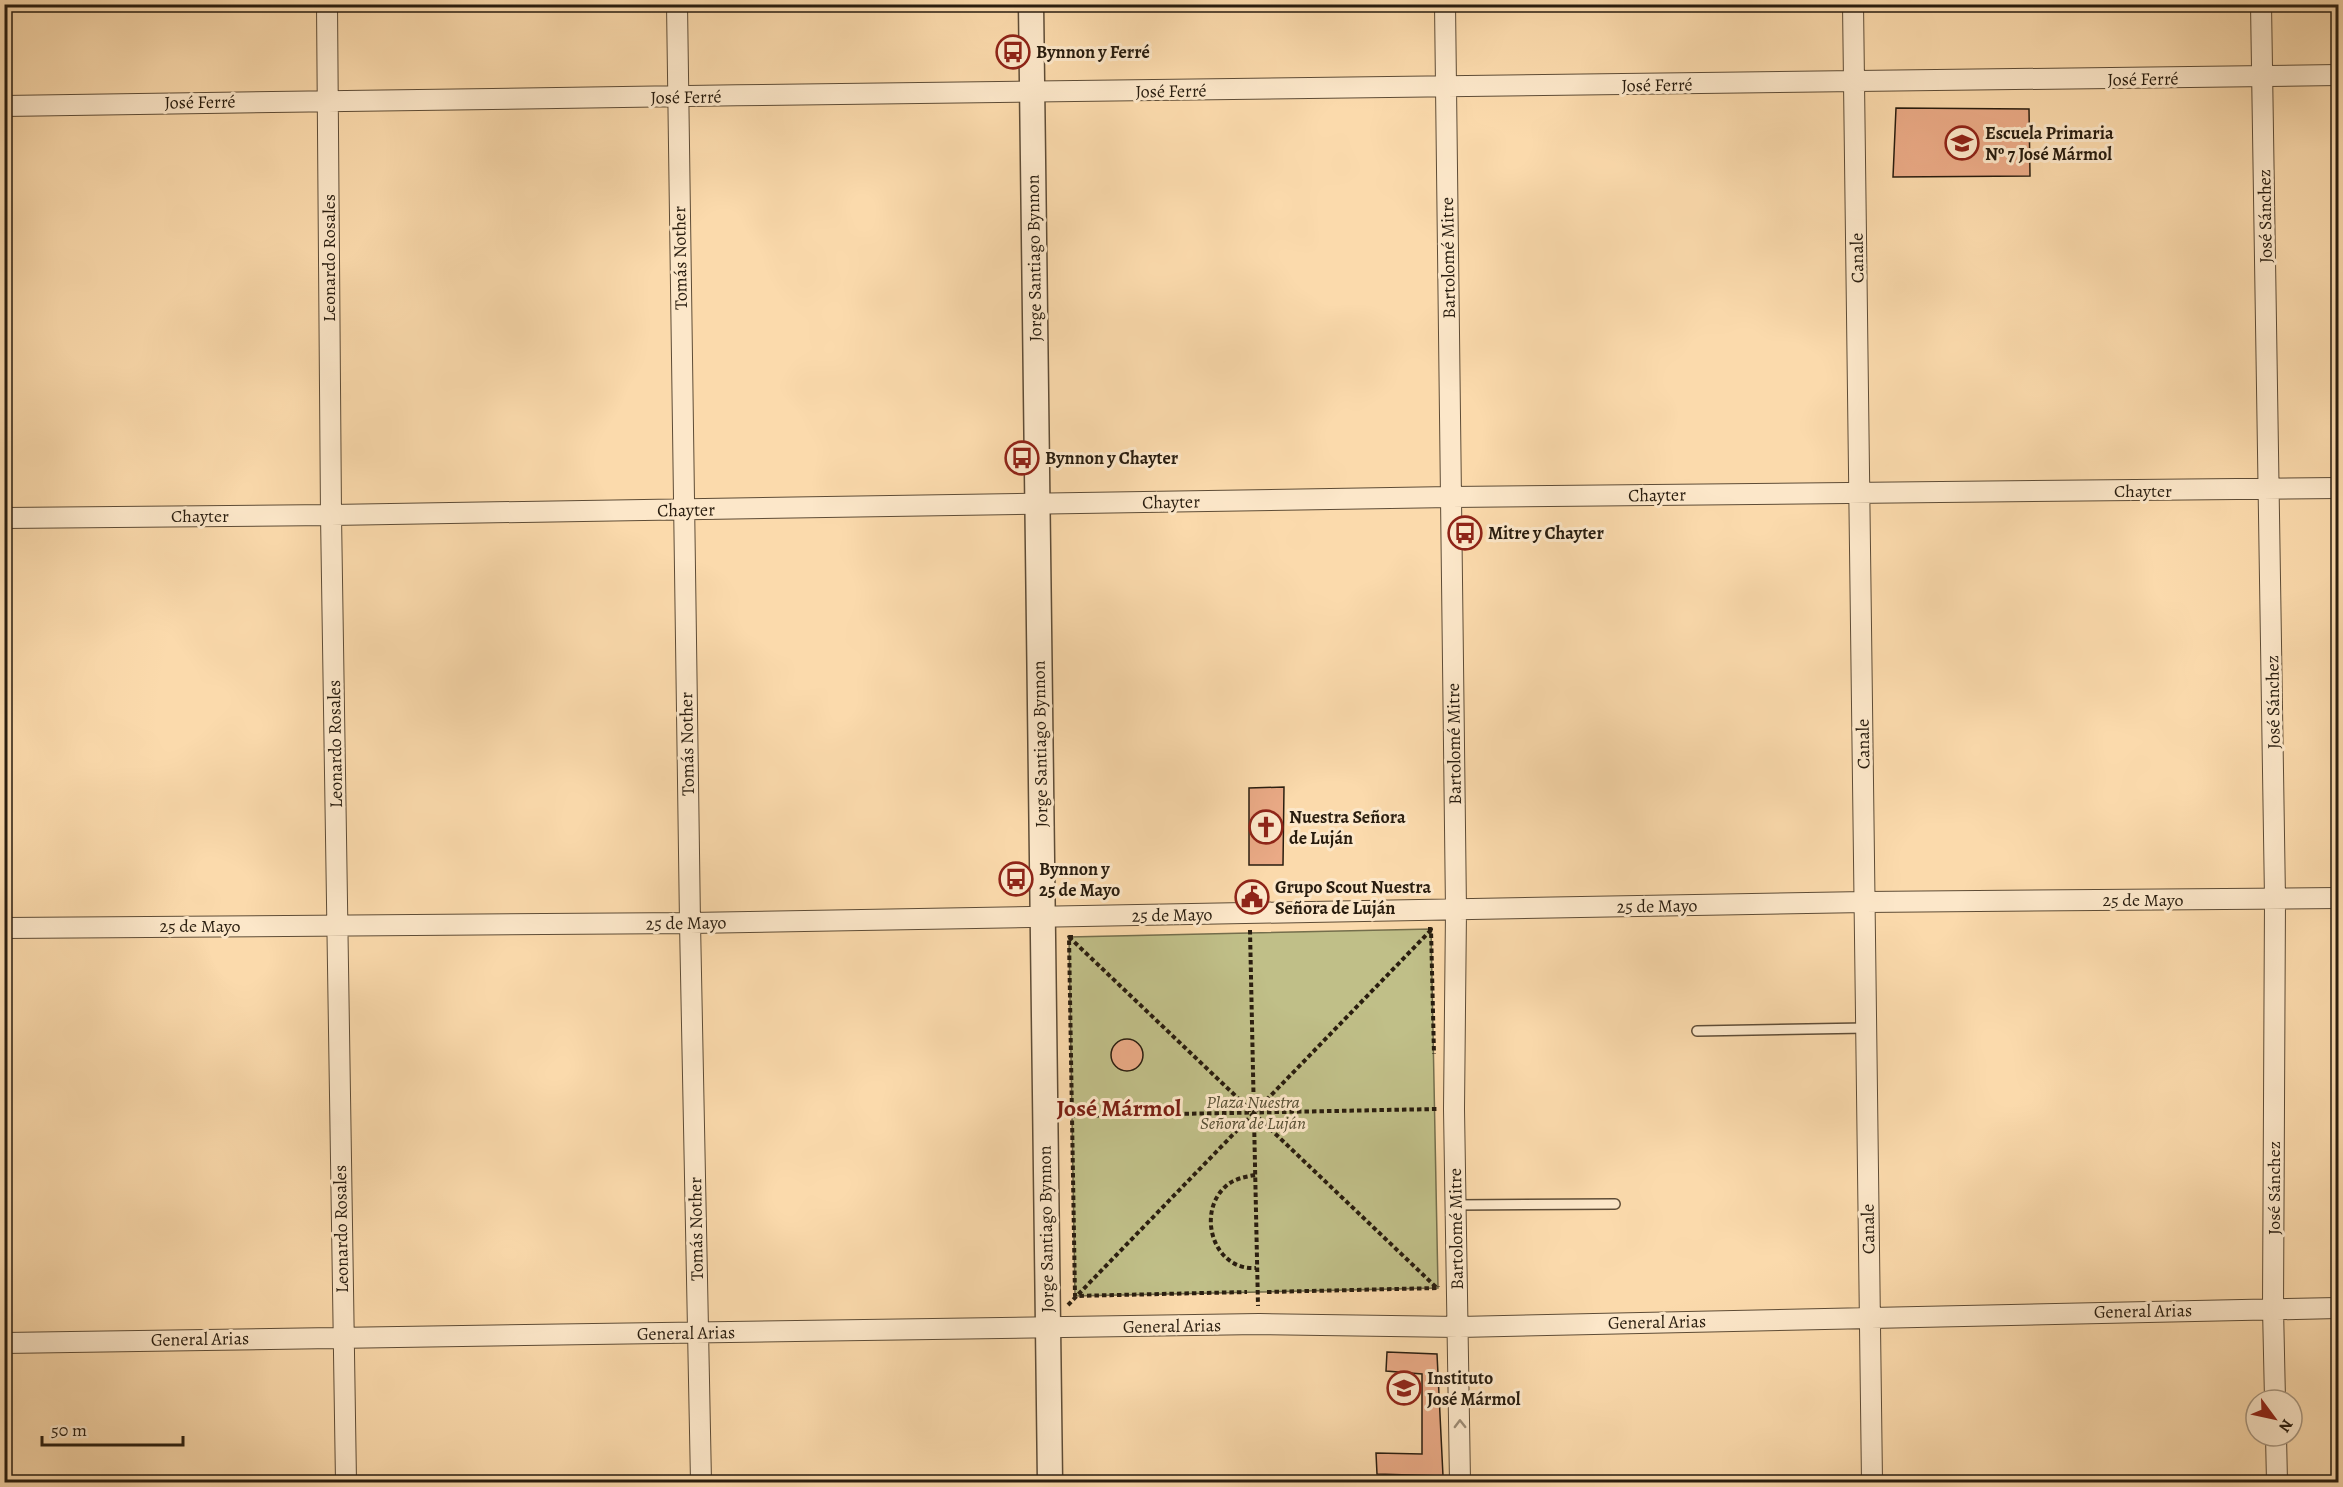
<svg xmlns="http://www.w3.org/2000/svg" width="2343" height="1487" font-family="Alegreya,serif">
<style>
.green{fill:#c0bf88;stroke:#746e4c;stroke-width:1.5}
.building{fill:#eaaa86;stroke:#291d0f;stroke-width:1.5}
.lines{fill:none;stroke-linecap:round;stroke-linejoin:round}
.service-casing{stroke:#5e4c36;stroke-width:12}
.minor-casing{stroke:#5e4c36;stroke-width:22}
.tertiary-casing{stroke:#5e4c36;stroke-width:27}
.path{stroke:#291d0f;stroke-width:4;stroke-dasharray:4.5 3;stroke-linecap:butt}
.service{stroke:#fce7c9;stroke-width:9}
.minor{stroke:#fce7c9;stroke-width:20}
.tertiary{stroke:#fce7c9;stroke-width:24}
.oneway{stroke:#9d8c75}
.labels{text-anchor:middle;stroke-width:6;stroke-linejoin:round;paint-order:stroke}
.poi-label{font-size:18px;font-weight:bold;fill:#291d0f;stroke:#fce7c9;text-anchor:start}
.street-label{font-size:18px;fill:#291d0f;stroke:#fce7c9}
.park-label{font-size:18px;font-style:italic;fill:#564e33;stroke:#fce7c9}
.district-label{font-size:24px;font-weight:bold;fill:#7a1f14;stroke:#fce7c9}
</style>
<rect width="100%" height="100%" fill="#fbdaac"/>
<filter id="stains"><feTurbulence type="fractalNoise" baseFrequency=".00333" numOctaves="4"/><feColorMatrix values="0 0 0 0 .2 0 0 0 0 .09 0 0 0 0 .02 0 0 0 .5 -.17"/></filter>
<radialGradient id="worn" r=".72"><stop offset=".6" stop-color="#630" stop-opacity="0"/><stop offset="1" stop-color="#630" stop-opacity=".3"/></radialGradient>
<!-- green -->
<path class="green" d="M1431,929L1438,1288L1075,1296L1069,937Z"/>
<!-- building -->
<path class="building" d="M1896,108L2029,109L2030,176L1893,177Z
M1284,787L1283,865H1249V788Z
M1111 1055a16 16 0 1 1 32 0a16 16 0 1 1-32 0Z
M1387,1352L1437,1354L1443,1476L1377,1474L1376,1453L1422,1454V1374L1386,1371Z"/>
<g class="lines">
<!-- service casing -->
<g class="service-casing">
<path id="service" d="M1697,1031L1866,1028
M1456,1205L1615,1204"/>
</g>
<!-- minor casing -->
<g class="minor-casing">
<path id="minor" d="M327,4L331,515L346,1482
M677,4L690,923L701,1482
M1445,4L1456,910L1454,1109L1460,1482
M1853,4L1872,1482
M2261,4L2275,899L2273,1308L2275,1400
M4,106C782,91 1561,91 2338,75
M4,518L331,515L1451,497L2338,488
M4,928L690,923L1865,902L2338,898
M4,1343L1259,1324L1459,1327L2338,1308
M2276,1436L2277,1482"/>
</g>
<!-- tertiary casing -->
<g class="tertiary-casing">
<path id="tertiary" d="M1031,4L1050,1482"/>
</g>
<!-- path -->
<path class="path" d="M1428,929H1431L1434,1054
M1250,930L1258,1306
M1069,937L1437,1288
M1073,937H1069L1075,1296L1247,1292
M1072,1116L1437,1109
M1255,1175C1244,1177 1233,1179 1225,1187C1196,1214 1214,1271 1256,1268
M1267,1292L1438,1288V1286
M1068,1305L1432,929"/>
<!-- service -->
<use href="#service" class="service"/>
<!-- minor -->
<use href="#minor" class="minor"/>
<!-- tertiary -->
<use href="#tertiary" class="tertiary"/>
</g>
<!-- one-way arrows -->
<defs><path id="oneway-chevron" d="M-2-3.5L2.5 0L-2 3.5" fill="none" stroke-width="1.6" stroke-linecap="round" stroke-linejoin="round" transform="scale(1.5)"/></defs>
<use class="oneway" href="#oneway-chevron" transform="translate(1460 1424) rotate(-91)"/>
<!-- icons -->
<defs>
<g id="bus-ring" transform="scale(1.725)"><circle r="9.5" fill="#fce7c9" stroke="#8f2418" stroke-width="1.5"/><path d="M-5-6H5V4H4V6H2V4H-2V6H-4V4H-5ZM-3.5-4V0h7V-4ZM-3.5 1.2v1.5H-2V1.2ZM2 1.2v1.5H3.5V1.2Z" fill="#8f2418"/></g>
<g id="school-ring" transform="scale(1.725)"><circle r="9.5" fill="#fce7c9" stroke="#8f2418" stroke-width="1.5"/><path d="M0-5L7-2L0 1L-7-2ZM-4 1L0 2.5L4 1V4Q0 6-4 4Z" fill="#8f2418"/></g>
<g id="church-ring" transform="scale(1.725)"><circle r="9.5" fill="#fce7c9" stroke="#8f2418" stroke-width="1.5"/><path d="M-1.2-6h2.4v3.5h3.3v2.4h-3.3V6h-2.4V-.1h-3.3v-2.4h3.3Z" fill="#8f2418"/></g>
<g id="civic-ring" transform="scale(1.725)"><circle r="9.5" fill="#fce7c9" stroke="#8f2418" stroke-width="1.5"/><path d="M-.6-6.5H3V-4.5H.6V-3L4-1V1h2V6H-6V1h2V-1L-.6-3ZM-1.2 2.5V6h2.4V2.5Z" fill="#8f2418"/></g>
</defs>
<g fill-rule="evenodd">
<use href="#bus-ring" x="1013" y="52"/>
<use href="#school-ring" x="1962" y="143"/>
<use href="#bus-ring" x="1022" y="458"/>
<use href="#bus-ring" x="1465" y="533"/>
<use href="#church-ring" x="1266" y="827"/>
<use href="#bus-ring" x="1016" y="879"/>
<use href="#civic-ring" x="1252" y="897"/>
<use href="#school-ring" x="1404" y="1388"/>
</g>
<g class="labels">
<!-- poi labels -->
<g class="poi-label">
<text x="1036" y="58">Bynnon y Ferré</text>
<text x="1985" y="139">Escuela Primaria<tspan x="1985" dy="21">Nº 7 José Mármol</tspan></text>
<text x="1045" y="464">Bynnon y Chayter</text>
<text x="1488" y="539">Mitre y Chayter</text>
<text x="1289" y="823">Nuestra Señora<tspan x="1289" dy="21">de Luján</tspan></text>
<text x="1039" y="875">Bynnon y<tspan x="1039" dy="21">25 de Mayo</tspan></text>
<text x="1275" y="893">Grupo Scout Nuestra<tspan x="1275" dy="21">Señora de Luján</tspan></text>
<text x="1427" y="1384">Instituto<tspan x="1427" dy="21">José Mármol</tspan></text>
</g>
<!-- street labels -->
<g class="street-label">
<text transform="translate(2143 79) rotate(-1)" y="6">José Ferré</text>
<text transform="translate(1657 85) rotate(-1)" y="6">José Ferré</text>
<text transform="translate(1171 91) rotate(-1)" y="6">José Ferré</text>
<text transform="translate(686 97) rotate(-1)" y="6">José Ferré</text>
<text transform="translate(200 102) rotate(-1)" y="6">José Ferré</text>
<text transform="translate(2265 216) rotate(-91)" y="6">José Sánchez</text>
<text transform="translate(329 258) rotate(-90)" y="6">Leonardo Rosales</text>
<text transform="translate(680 258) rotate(-91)" y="6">Tomás Nother</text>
<text transform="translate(1034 258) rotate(-91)" y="6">Jorge Santiago Bynnon</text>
<text transform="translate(1448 258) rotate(-91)" y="6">Bartolomé Mitre</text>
<text transform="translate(1857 258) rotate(-91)" y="6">Canale</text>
<text x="2143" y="497">Chayter</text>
<text transform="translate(1657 495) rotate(-1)" y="6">Chayter</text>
<text transform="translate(1171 502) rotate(-1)" y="6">Chayter</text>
<text transform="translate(686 510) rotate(-1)" y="6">Chayter</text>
<text x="200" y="522">Chayter</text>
<text transform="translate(2273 702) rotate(-91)" y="6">José Sánchez</text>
<text transform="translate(335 744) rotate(-91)" y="6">Leonardo Rosales</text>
<text transform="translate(687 744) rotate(-91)" y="6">Tomás Nother</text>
<text transform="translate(1040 744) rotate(-91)" y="6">Jorge Santiago Bynnon</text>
<text transform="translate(1454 744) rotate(-91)" y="6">Bartolomé Mitre</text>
<text transform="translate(1863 744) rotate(-91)" y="6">Canale</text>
<text x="2143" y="906">25 de Mayo</text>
<text transform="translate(1657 906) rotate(-1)" y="6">25 de Mayo</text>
<text transform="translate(1172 915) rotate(-1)" y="6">25 de Mayo</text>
<text transform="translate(686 923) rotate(-1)" y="6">25 de Mayo</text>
<text x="200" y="932">25 de Mayo</text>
<text transform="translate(2274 1188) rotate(-90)" y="6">José Sánchez</text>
<text transform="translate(341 1229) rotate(-91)" y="6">Leonardo Rosales</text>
<text transform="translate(696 1229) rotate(-91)" y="6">Tomás Nother</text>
<text transform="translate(1046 1229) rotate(-91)" y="6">Jorge Santiago Bynnon</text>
<text transform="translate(1456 1229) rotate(-91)" y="6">Bartolomé Mitre</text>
<text transform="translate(1868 1229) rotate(-91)" y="6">Canale</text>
<text transform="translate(2143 1311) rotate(-1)" y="6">General Arias</text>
<text transform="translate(1657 1322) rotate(-1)" y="6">General Arias</text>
<text transform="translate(1172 1326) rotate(-1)" y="6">General Arias</text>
<text transform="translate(686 1333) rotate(-1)" y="6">General Arias</text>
<text transform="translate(200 1339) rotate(-1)" y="6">General Arias</text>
</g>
<!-- park labels -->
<g class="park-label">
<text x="1253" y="1108">Plaza Nuestra<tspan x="1253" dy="21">Señora de Luján</tspan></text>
</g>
<!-- district labels -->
<g class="district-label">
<text x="1119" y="1116">José Mármol</text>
</g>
</g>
<!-- margin -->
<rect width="2343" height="1487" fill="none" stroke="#fbdaac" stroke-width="24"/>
<rect x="6" y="6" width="2331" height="1475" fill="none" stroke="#291d0f" stroke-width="3"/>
<rect x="12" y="12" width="2319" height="1463" fill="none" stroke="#291d0f" stroke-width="1.5"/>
<!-- north arrow -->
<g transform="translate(2274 1418) rotate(123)"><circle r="28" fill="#fce7c9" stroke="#a8967f" stroke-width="1.5"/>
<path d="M0-4.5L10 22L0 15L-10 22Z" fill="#8f2418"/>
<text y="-9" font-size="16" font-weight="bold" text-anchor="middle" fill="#291d0f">N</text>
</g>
<!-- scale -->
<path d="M42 1436v9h141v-9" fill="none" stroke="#291d0f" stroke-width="3"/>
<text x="51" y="1436" font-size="18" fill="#291d0f" stroke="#fce7c9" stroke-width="4.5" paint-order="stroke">50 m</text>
<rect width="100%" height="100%" filter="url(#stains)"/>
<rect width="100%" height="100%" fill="url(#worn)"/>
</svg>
